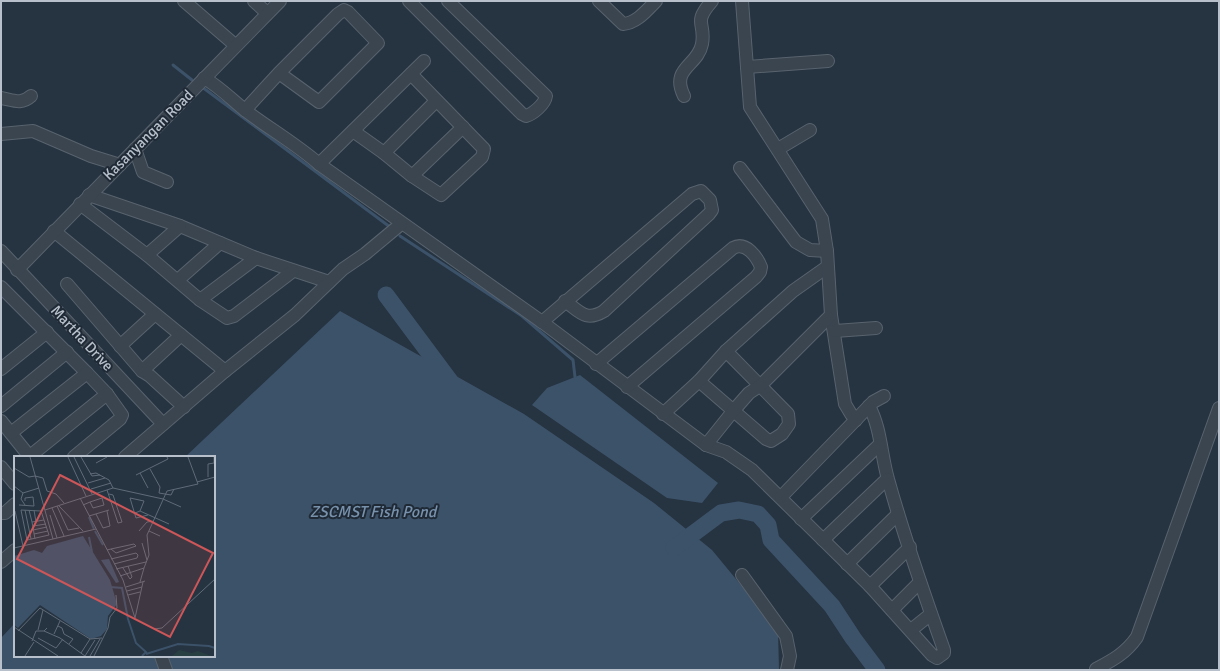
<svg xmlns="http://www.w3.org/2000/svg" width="1220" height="671" viewBox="0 0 1220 671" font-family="Signika,sans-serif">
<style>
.water{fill:#3c5269}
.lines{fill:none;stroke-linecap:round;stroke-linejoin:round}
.stream{stroke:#3c5269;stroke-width:3}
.river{stroke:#3c5269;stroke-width:17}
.minor-casing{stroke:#58636e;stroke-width:14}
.minor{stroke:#3a4550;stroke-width:12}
.labels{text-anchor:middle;stroke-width:4;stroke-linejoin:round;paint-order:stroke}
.street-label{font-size:15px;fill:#b7c0cb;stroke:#1f2a36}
.water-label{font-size:16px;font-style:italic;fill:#7892ad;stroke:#1f2a36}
.inset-river{fill:none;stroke:#3c5269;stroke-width:2}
.inset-road{fill:none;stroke:#606b78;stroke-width:1}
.view{fill:#cd5659;fill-opacity:0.15;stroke:#cd5659;stroke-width:2}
.inset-edge{fill:none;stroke:#b7c0cb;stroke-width:2}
</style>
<rect width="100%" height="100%" fill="#263340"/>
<g class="water">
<path d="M340,311L524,414L654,503L712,550L778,630L779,670H1V638L15,623V656H214V457H185Z"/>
<path d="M580,375L718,483L702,503L667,498L532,405L547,388Z"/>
</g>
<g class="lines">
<g class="stream">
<path d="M173,65L192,80"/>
<path d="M202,87L390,227"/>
<path d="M400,236L522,316L573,360L575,377"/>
</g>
<g class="river">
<path d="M386,295L453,385"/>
<path d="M674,548L721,513L739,510L758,514L768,525L771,540L832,606L853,638L877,670"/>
</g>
<defs>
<g id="minor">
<path d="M184,1L235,45"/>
<path d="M254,1L267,13"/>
<path d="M409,1L522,114L526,116C533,114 545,104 546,96L448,1"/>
<path d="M599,1L623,24C637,23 647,10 656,1"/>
<path d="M747,67L828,61"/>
<path d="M204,78C220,87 232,100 246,111C270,129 296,144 319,164L542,322L706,445L726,452L752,470L870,586L932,655L937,658L944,653V650C924,594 904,537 888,479C881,455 881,428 869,406"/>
<path d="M684,96C670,68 698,66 702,44C706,22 692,24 712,1"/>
<path d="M1,98C13,100 21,105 31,96"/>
<path d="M245,110L279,73L338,14L344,10L348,12L378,43L319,102L279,73"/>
<path d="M353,131L384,153L412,176L441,195L482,157L484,149L411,74"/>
<path d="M1,134L33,131L91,156L120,165"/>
<path d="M135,149L143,172L167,182"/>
<path d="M778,149L810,130"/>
<path d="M384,153L436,101"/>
<path d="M319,164L424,61"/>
<path d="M740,168L796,242L810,250L827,251"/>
<path d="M412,176L463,127"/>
<path d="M89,195L180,226L256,258L329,282"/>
<path d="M80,204L147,255L200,300L227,318L234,316L293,271"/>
<path d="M54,231L225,371"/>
<path d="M1,251L163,424"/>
<path d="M147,255L180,226"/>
<path d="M17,270L280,1"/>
<path d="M178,280L220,243"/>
<path d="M67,284L142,371L150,376L184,407"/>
<path d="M1,287L87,373L107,394L122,415L120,419L74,457"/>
<path d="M200,300L256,258"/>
<path d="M831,315L845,404L851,414L856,420"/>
<path d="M542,322L692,194L701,191L710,200L712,210L709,214L604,311C586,322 580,312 565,301"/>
<path d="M835,331L876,328"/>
<path d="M120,346L155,314"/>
<path d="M596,364L733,248C746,241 757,257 761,267L760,272L756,277L627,387"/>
<path d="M1,369L47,332"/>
<path d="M142,371L181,335"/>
<path d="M699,381L766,439L771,441L782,434L789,424L788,414L726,351"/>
<path d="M1,406L67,352"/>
<path d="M663,414L699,381L726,351L793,291L827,267"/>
<path d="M1,421L30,457"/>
<path d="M11,433L87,373"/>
<path d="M706,445L734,410L749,393L761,385L831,315L827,251L822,219L750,107L742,1"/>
<path d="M30,456L107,394"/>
<path d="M125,457L225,371L295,315L343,269L365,254L401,224"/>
<path d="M1,467L15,484"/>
<path d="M781,497L873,402L884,396"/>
<path d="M1,513H5L15,504"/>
<path d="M801,519L879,445"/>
<path d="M823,540L887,479"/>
<path d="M1,562L15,550"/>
<path d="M847,564L898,514"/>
<path d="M742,575L786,636L790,656L787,670"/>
<path d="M870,586L910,547"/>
<path d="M892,610L920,582"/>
<path d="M911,630L931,614"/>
<path d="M161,656L166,670"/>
<path d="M1096,669C1113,660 1126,653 1137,637L1219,408"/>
</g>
</defs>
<use href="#minor" class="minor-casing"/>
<use href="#minor" class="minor"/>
</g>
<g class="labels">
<g class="street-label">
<text transform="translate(148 135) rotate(-45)" y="5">Kasanyangan Road</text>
<text transform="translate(82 338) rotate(47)" y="5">Martha Drive</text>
</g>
<g class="water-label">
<text x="373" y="517">ZSCMST Fish Pond</text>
</g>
</g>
<g transform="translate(14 456)">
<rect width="201" height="201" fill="#263340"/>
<path d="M165,194L178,197L184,195L197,200H158Z" fill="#284041"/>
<path d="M69,80L96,124L103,148L94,160L93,173L87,180L77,183L26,149L4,172L0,169V100L20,94L28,97L33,90ZM95,103L105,126L102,127L87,104Z" fill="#3c5269"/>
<path class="inset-river" d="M75,61L80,73M81,75L89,89M75,81L78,96M96,131L108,132L114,163L122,187L132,196L128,200M132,198L164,188L195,190L201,192"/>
<path class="inset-road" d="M16,1L39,83M54,1L72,40M60,1L78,38M67,1L78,20L86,19M82,7L93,1M0,12L15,21L21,20M136,13L146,31L145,37L157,39L160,33M126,17L134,32M76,18L82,17L95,24L99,32M122,19L154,3L153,1M21,20L29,22L33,35L42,38L50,47M194,21V8L200,7V1M183,26L201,21M74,27L91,22M0,30L9,37L7,43L11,49M77,33L97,27M93,34L104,67L108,66L99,39L95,38M9,37L25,32M66,42L109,124L121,162L129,126M5,49L20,50L19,41L11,42V45M69,49L76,46L88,42L90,49L79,52L76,46M43,50L54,74L65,72M45,50L69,75M38,52L50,80M7,54L27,55L35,79L13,84ZM11,54L17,83M15,54L18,66M20,54L22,66M31,54L99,32L149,43L167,51M1,55L9,90M126,55L130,45L116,42L122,62L134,59M121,57L126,55L155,68M82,58L89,72L96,70L93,55M36,59L43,82M75,60L95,54M19,70L32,68M19,74L33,71M125,75L133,66L140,65M135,75L146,80M20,78L34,75M21,83L18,66L30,64M128,87L133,104M0,92L82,73M93,94L97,93L120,88L122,90L102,97L97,93M97,103L122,97L124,99L123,102L100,108M109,112L116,123L118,121L114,110M102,113L132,106M106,120L130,112L135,99L133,79L153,35L184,28L174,1M126,126L130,112M112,131L131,125M113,135L128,131M114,139L126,136M44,170L48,172L50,178L59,183L55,188M0,171L44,200M140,173L148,172L201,123M24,174L29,154M4,175L26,152L76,183L88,182M30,175L46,182L71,200M40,178L46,165M24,182L42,192L49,183M18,185L22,175H30L33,172M67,197L76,183M11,200L20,186M71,200L81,184M76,200L86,183M80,200L94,172L96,161L103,152L102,139"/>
<path class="view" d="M46,19L199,97L156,181L3,103Z"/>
<rect width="201" height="201" class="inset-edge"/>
</g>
<rect width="1220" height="671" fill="none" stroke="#b7c0cb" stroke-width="4"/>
</svg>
